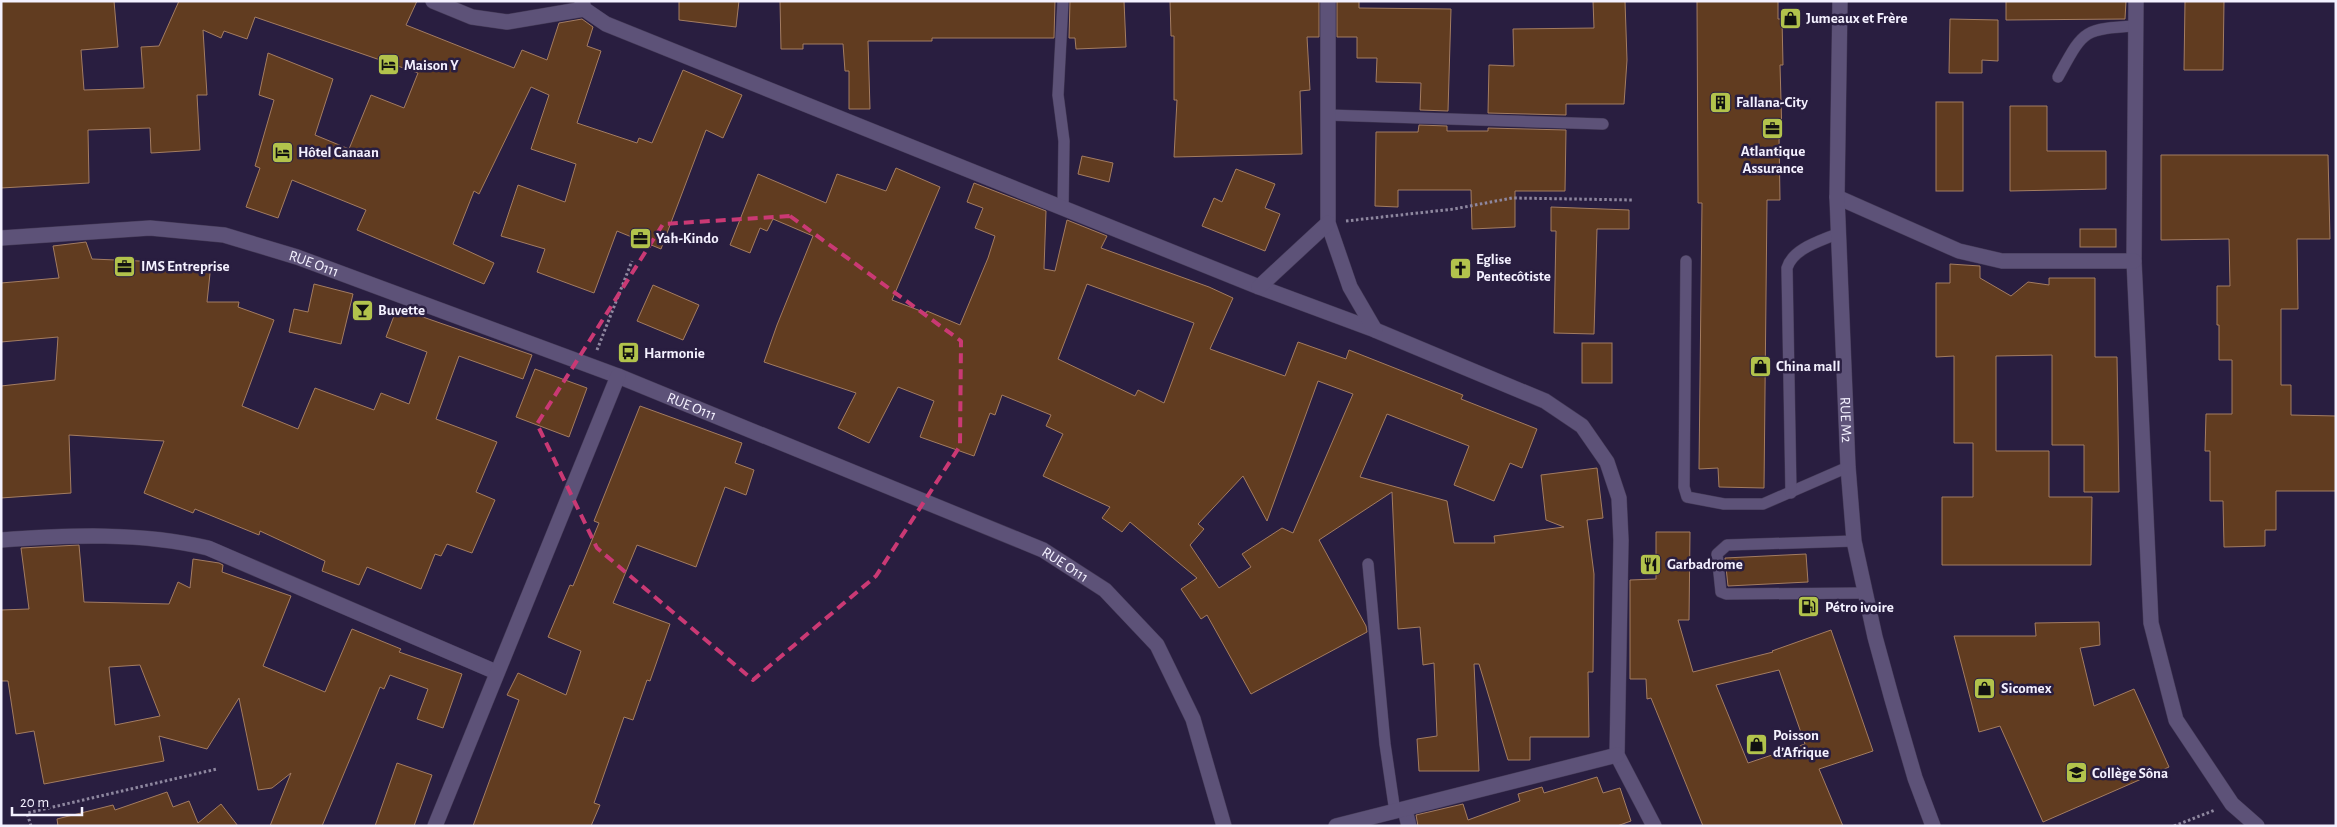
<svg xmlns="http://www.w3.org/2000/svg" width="2337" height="827" viewBox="0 0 2337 827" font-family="'Alegreya Sans',sans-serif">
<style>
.building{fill:#613c20;stroke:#a37c61;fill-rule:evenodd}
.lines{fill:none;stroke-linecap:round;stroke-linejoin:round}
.lane-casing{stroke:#443a56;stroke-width:12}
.street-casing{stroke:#443a56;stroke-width:16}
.secondary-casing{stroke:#443a56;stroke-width:16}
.path{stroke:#8e879f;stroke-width:3;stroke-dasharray:2.5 2.5;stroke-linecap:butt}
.lane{stroke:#5d5278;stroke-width:11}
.street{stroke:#5d5278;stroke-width:15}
.secondary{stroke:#5d5278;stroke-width:15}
.marked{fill:none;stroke:#ca3974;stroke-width:4;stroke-dasharray:10 6;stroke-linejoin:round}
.labels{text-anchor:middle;stroke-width:5;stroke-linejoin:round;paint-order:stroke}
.poi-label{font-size:15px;font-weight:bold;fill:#f4f1ff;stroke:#291e40;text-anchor:start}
.street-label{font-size:15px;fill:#f4f1ff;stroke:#291e40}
</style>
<rect width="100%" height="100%" fill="#291e40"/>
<g class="building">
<path d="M1,1H114L118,47L81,50L84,90L144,88L141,47L159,46L179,1H417L406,25L514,68L522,50L547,60L559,23L582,19L593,27L587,46L601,51L577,123L637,143L639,138L652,143L683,70L742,95L723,138L706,130L661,249L617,231L594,293L537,272L545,249L501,236L518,185L565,202L576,164L531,149L549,95L531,87L479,194L474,191L453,244L494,263L484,284L357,230L366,210L292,180L278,218L246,207L260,168L255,166L274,100L259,95L268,53L333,79L315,135L349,149L371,95L404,108L418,73L255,17L247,39L224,31L221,38L203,30L207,95H197L200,150L151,153L150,128L88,130L89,183L1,188Z"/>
<path d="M679,1H739L736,27L679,20Z"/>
<path d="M780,1H1055L1054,38H932V41H868L870,109H849V71H845L843,44H803V49H781Z"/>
<path d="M1070,1H1124L1126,47L1076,49L1075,38H1069Z"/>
<path d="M1170,1H1319V37H1307L1310,90L1300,91L1302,154L1174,157L1177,100H1174V36H1171Z"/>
<path d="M1337,1H1359V8L1451,9L1448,111L1420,110L1421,83L1376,82L1377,58H1357V37H1337Z"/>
<path d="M1593,1H1625L1627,60L1624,104H1566V115L1488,113L1489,65L1514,66L1513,29L1594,28Z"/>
<path d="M1697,1H1778V19H1782L1783,65H1780L1782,136H1779L1780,200H1767L1764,488L1719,487L1718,468L1699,469L1702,203H1698Z"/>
<path d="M2006,1H2126L2125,19L2006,20Z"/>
<path d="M2185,1H2224L2223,70H2184Z"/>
<path d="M1950,19L1998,20V61L1982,60V73H1949Z"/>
<rect x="1936" y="102" width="27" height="89"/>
<path d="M2010,106H2047V151H2106V189L2010,191Z"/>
<path d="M1419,125L1447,126V131H1488V128L1566,130L1565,191H1515V227L1472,229L1471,190H1398V207L1375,206L1376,132H1418Z"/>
<path d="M2161,155H2328L2330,239H2297L2298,309H2281V385H2291V415L2336,416V491H2276V530H2265V546L2224,547L2223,501H2210V451H2205L2206,414H2232V360H2219V325H2217V286H2230L2229,239L2161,240Z"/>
<path d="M1082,156L1113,163L1109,182L1078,174Z"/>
<path d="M896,168L940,187L892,300L926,313L927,311L960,325L988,258L995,236L975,228L983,208L967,202L974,183L1046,211L1044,269L1055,271L1067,220L1107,236L1101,248L1209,287L1233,298L1210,349L1285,376L1298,342L1346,359L1349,350L1463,395L1461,399L1537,429L1522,468L1510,463L1494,501L1454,485L1469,446L1387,414L1360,477L1447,501L1454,543H1495L1494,536L1564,527L1546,520L1541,475L1597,468L1603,518L1587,520L1594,574L1593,672H1588L1589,737H1530V760H1508L1479,664H1474L1479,771H1419L1417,739L1437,736L1434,663L1423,665L1420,627L1398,629L1392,492L1319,540L1366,626L1367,632L1251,694L1207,615L1201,619L1181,589L1197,578L1130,522L1122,532L1102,518L1110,507L1043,476L1063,434L1046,426L1051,415L1002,395L995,415L990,413L974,456L920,437L934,401L898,387L869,443L838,428L856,393L764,362L777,325L813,236L773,219L767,231L760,228L750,253L730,245L758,174L826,203L837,174L886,191ZM1087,284L1194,323L1164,403L1138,390L1135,396L1058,359ZM1318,381L1353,394L1293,533L1282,528L1242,554L1251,567L1219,588L1190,545L1204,529L1198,524L1243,476L1267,521Z"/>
<path d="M1236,169L1275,184L1265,208L1280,214L1265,251L1202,226L1214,198L1222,202Z"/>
<path d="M1551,207L1629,210V229H1597L1594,334L1554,333L1556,231H1551Z"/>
<rect x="2080" y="229" width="36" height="18"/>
<path d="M86,242L92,259L211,264L207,302H239L238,307L274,320L242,406L298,429L315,388L374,410L381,393L409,404L427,352L386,337L397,308L532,355L523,379L459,356L436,419L497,442L476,492L495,500L472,553L447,544L441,556L435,554L421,589L367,567L359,585L322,571L325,561L260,531L259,535L195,509L193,513L144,493L164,441L69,435L71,493L1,498V386L55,380L58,337L1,342V283L59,278L53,246Z"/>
<path d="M1950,264L1980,266V278L2011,296L2028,282L2049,285V278H2095V357H2117L2119,492H2084V445H2052V355L1996,356V451H2049V497H2092L2091,565H1942V497H1973V443H1954V356L1936,357V283H1950Z"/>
<path d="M314,284L353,294L341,344L289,332L294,309L308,312Z"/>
<path d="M653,285L699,305L683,340L637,321Z"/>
<rect x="1582" y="343" width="30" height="40"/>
<path d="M535,369L587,388L569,437L516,417Z"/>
<path d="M640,406L742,443L735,463L754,470L746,495L725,487L696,567L637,545L613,603L670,624L650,681L647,680L633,720L624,717L594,803L600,805L591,826H473L519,700L507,695L518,673L566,695L581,651L548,637L570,585L573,586L599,523L594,521Z"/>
<path d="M1656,532H1690L1689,620H1678L1693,672L1773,652L1772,651L1831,630L1873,751L1819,769L1843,826H1703L1651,698L1647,699L1646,679H1630V580L1656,579ZM1779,670L1805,744L1748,763L1716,685Z"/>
<path d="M79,545L84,602L169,604L178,582L190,588L193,559L219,563L223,565L222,572L291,596L263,666L325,692L352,629L401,649L399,652L462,674L443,728L417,719L428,689L390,675L384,689L380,687L322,826H270L291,773L272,788L258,790L239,698L207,749L159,736L164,761L44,784L34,731L16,734L8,681H1V610L29,609L21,548ZM140,665L160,716L115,725L109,667Z"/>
<path d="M1806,554L1808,582L1728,586L1725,558Z"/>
<path d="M2099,622L2100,645L2080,648L2094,706L2134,689L2169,767L2043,822L2000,726L1979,732L1954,636H2036L2035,623Z"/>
<path d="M397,763L432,775L414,826H375Z"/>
<path d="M1597,777L1603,793L1620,788L1631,821L1617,826H1418L1416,815L1463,804L1468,820L1520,801L1518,794L1542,787L1544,793Z"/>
<path d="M167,792L173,807L189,801L198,823L221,804L238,826H58L57,819L113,805L115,810Z"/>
</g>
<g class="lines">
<defs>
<g id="lane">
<path d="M2058,77C2084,30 2082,29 2136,26"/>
<path d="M1328,115L1603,124"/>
<path d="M1063,208L1064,141L1058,95L1063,1"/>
<path d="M1686,261L1684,487L1687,497L1724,504H1763L1848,467"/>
<path d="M1791,493L1787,268C1793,248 1821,241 1839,233"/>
<path d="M1854,541L1727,545L1717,554L1721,592L1726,594L1866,593"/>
<path d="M1368,564L1385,744L1395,812"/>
</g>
<g id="street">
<path d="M433,1L472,17L507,22L584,9"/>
<path d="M582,1L584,9L606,24L1259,287L1375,330L1545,401L1582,426L1607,462L1619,498L1621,540L1617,755L1654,826"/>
<path d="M1328,1V223L1350,287L1375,330"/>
<path d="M2136,1L2134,261L2151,623L2176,720L2232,804L2257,826"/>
<path d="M1837,197L1959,251L2002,261H2134"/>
<path id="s1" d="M1,238L150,228L224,235L297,257L618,376L1043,550L1105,590L1157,645L1193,719L1224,826"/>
<path d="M1259,287L1328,223"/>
<path d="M1,540C69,535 141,532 208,548L496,672"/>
<path d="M1405,810L1409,826"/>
<path d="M435,826L618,376"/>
<path d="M1336,826L1617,755"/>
</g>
<g id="secondary">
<path id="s2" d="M1840,1L1837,197L1848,467L1854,541L1875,637L1892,699L1915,778L1933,826"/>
</g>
</defs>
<use href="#lane" class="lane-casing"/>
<use href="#street" class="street-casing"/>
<use href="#secondary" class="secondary-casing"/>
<g class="path">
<path d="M1346,221L1454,209L1512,198L1633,200"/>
<path d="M597,350L632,261"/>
<path d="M31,826L27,813L217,769"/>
<path d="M2174,826L2215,810"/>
</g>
<use href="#lane" class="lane"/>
<use href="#street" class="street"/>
<use href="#secondary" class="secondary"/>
</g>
<path class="marked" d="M790,216L961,341L960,446L876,576L753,680L597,548L537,424L663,224Z"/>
<defs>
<symbol id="shop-square" viewBox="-11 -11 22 22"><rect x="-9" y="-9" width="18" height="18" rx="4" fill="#b2c34c" stroke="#291e40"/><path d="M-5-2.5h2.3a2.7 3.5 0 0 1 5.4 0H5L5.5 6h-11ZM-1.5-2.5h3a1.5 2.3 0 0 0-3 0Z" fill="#111"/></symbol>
<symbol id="hotel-square" viewBox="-11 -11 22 22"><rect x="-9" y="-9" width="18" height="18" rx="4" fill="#b2c34c" stroke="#291e40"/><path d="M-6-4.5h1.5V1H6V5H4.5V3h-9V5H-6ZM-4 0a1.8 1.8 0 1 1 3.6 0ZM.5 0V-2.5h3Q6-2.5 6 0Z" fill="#111"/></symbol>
<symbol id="building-square" viewBox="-11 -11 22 22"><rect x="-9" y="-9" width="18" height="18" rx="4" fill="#b2c34c" stroke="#291e40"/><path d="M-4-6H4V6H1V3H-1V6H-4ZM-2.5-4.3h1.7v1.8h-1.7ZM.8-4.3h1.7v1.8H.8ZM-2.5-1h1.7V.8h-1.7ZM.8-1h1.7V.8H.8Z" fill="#111"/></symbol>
<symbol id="office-square" viewBox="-11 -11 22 22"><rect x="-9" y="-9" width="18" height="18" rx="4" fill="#b2c34c" stroke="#291e40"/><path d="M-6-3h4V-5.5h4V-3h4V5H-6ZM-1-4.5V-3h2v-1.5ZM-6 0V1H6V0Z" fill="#111"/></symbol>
<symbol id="church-square" viewBox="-11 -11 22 22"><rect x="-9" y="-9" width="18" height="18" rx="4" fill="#b2c34c" stroke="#291e40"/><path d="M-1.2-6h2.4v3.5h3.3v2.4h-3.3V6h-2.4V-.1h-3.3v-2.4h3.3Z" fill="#111"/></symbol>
<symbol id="bar-square" viewBox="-11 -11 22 22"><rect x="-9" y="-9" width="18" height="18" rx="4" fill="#b2c34c" stroke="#291e40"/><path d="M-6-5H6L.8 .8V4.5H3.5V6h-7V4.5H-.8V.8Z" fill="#111"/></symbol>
<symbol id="bus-square" viewBox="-11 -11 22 22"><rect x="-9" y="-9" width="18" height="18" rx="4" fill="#b2c34c" stroke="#291e40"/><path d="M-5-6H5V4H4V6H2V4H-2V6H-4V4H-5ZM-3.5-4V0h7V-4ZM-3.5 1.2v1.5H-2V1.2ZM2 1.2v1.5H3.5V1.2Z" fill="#111"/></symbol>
<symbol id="restaurant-square" viewBox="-11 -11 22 22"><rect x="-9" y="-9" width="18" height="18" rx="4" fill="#b2c34c" stroke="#291e40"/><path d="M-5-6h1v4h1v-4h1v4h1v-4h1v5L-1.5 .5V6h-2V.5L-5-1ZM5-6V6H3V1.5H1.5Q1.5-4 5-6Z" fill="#111"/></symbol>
<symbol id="fuel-square" viewBox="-11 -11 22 22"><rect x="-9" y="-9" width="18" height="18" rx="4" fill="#b2c34c" stroke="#291e40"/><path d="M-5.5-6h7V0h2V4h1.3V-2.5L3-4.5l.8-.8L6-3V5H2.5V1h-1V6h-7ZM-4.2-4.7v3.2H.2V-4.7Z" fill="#111"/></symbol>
<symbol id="school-square" viewBox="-11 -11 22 22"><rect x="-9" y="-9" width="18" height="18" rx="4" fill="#b2c34c" stroke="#291e40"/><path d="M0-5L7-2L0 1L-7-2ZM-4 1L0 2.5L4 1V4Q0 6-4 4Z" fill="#111"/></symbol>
</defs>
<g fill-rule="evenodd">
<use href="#shop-square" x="1778" y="6" width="25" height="25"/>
<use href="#hotel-square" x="376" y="52" width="25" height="25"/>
<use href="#building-square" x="1708" y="90" width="25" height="25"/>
<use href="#office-square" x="1760" y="116" width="25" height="25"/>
<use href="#hotel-square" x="270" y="140" width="25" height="25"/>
<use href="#office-square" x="628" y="226" width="25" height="25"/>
<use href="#office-square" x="112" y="254" width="25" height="25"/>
<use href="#church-square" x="1448" y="256" width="25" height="25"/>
<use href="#bar-square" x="350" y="298" width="25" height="25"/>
<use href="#bus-square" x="616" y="340" width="25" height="25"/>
<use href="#shop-square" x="1748" y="354" width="25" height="25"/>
<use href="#restaurant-square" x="1638" y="552" width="25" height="25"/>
<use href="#fuel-square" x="1796" y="594" width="25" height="25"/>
<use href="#shop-square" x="1972" y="676" width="25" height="25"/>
<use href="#shop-square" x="1744" y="732" width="25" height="25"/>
<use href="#school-square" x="2064" y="760" width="25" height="25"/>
</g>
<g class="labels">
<g class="poi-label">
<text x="1806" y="23">Jumeaux et Frère</text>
<text x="404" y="70">Maison Y</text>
<text x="1736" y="107">Fallana-City</text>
<text x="1773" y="156" text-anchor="middle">Atlantique<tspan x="1773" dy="17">Assurance</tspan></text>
<text x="298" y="157">Hôtel Canaan</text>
<text x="656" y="243">Yah-Kindo</text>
<text x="1476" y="264">Eglise<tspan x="1476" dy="17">Pentecôtiste</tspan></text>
<text x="141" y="271">IMS Entreprise</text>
<text x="378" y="315">Buvette</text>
<text x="644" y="358">Harmonie</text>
<text x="1776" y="371">China mall</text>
<text x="1667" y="569">Garbadrome</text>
<text x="1825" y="612">Pétro ivoire</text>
<text x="2001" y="693">Sicomex</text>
<text x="1773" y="740">Poisson<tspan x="1773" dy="17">d’Afrique</tspan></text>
<text x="2092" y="778">Collège Sôna</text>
</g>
<g class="street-label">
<text dy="5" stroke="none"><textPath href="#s1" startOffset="318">RUE O111</textPath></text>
<text dy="5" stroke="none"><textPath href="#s1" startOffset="722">RUE O111</textPath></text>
<text dy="5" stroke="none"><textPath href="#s2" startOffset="419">RUE M2</textPath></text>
<text dy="5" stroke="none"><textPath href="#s1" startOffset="1128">RUE O111</textPath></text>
</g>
</g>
<rect width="2337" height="827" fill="none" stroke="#f4f1ff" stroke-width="5"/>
<path d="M12 807v8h70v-8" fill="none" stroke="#f4f1ff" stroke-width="2.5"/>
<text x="20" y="807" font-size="15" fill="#f4f1ff" stroke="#291e40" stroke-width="4" paint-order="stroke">20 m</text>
</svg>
